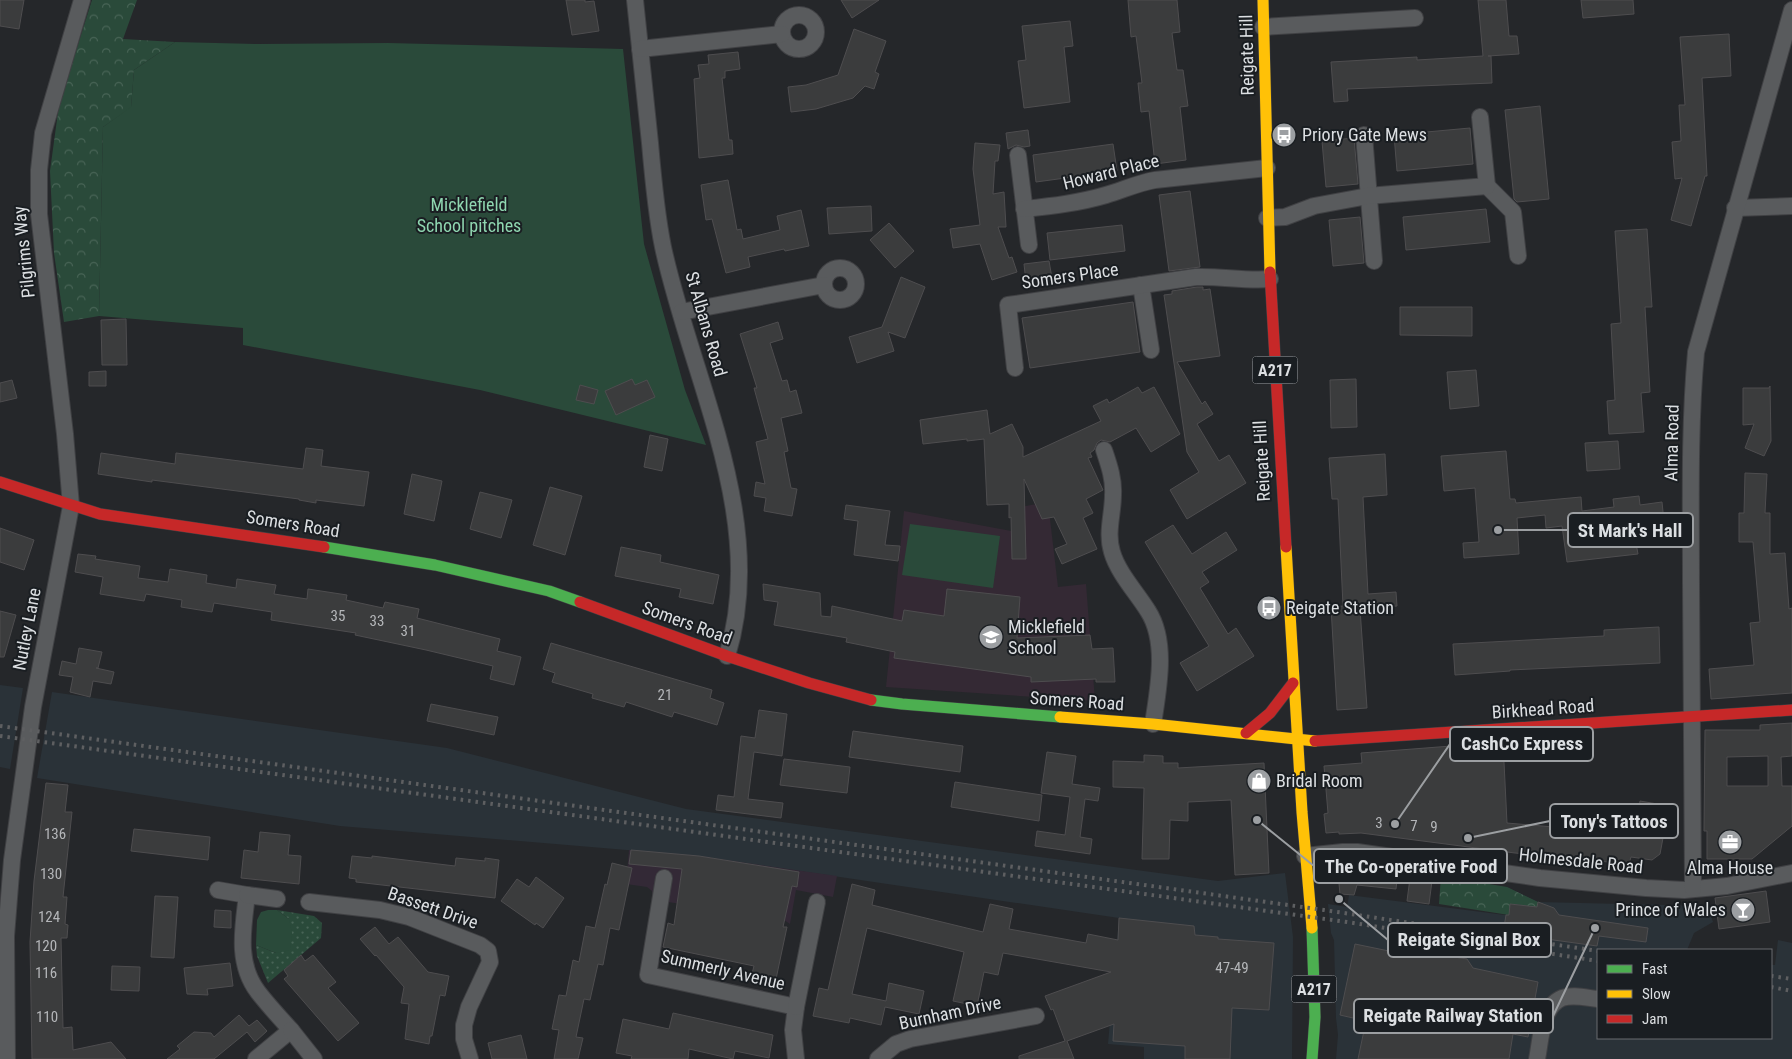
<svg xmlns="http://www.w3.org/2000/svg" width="1792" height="1059" viewBox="0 0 1792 1059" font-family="'Roboto Condensed',sans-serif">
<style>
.built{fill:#2a3238}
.industrial{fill:#332936}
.education{fill:#342934}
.grass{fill:url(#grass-dots)}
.forest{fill:url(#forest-crowns)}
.park{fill:#2a4a3a}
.building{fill:#3b3c3d;stroke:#4e4d4f;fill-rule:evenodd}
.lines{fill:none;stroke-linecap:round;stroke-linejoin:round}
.street-casing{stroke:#404144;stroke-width:18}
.fast-casing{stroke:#404144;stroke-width:12}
.slow-casing{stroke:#404144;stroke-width:12}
.jam-casing{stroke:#404144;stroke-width:12}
.street{stroke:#595b5d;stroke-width:16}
.fast{stroke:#4caf50;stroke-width:11}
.slow{stroke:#ffc107;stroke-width:11}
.jam{stroke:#c62828;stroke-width:11}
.rail{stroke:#5e5f61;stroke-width:4;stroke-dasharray:2.5 5;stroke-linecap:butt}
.labels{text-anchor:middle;stroke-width:4;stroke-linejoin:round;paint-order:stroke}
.number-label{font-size:15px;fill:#b4b6b9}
.shield{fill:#1a1e22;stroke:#a2a5a8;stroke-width:1}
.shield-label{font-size:16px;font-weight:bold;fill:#dcdfe2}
.street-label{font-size:18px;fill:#dcdfe2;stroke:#1a1e22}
.poi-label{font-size:18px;fill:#dcdfe2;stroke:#1a1e22;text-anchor:start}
.park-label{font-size:18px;fill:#8fd6b0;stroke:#1a1e22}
.leader{fill:none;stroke:#9c9fa2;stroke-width:2}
.callout-dot{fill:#9c9fa2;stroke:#1a1e22;stroke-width:2}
.callout{fill:#1a1e22;stroke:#9c9fa2;stroke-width:2}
.callout-label{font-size:19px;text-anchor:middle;font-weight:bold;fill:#dcdfe2}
</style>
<defs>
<pattern id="grass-dots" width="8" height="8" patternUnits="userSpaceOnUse" patternTransform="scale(1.25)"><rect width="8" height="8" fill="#2a4a3a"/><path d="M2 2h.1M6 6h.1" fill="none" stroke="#486456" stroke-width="1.8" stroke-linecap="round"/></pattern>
<pattern id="forest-crowns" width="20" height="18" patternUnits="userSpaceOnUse" patternTransform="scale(1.25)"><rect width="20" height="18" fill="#2a4a3a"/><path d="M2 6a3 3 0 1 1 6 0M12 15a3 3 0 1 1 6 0" fill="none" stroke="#486456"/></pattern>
</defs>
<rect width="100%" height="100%" fill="#25272a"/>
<g class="built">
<path d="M0,685L23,688L10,769L0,767Z"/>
<path d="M52,692L447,748L686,809L1218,881L1285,873L1293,937L1292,1059H1144V1047L1108,1044L1119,918L698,856L340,826L37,778Z"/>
<path d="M1507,887L1538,902L1708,906L1713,922L1694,933L1687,950H1598V1038H1771V965H1775L1778,940L1792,943V1059H1336L1338,1035L1336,1018L1334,940L1331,933L1328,904L1347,907L1349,895L1505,915Z"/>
</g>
<path class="industrial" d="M629,850L698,856L837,876L833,897L796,890L790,924L784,920L764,916L654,900L652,891L647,887L626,884Z"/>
<path class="education" d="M1048,502L1058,587L1086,584L1095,701L886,687L904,511L1022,533L1020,507Z"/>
<path class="grass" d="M277,910L314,916L322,923L321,938L268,983L257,956L256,945L276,953L289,919Z"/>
<g class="forest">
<path d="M92,0H137L123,39L175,42L134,70L131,108L103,127L99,316L64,322L54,253L50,171L59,105Z"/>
<path d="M1441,876L1507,887L1538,902L1536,912L1521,910L1522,905L1511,904L1509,915L1439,904Z"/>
</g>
<g class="park">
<path d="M175,42L259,44L388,43L623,49L644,244L685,390L706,445L480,390L243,345V328L99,316L103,127L131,107L134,70Z"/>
<path d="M910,524L1000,536L993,588L902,575Z"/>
<path d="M268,910H277L289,919L292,933L290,950L276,953L256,945L257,920L261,912Z"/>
</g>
<g class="building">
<path d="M0,0H24L19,29L0,26Z"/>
<path d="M566,0H585V2L594,1L599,31L572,35Z"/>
<path d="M841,0H879L852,18Z"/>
<path d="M1128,0H1177L1180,32L1172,33L1177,70H1183L1188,106L1180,107L1186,160L1155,164L1149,111L1141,112L1138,83H1142L1136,36L1131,37Z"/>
<path d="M1478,0H1506L1509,36H1517L1519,54L1488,56H1491L1492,83L1347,89L1348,101L1334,102L1331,62L1417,57V60L1483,56Z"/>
<path d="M1581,0H1633L1634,14L1583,18Z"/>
<path d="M1070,21L1073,46L1064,47L1070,102L1024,108L1018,61L1026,60L1022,26Z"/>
<path d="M854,29L886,41L875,72L879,74L874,89L865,86L853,98L816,109L791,112L788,87L806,85L838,75Z"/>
<path d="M1729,34L1731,76L1702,78L1707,176H1705L1691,226L1671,220L1682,178L1675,179L1672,142L1681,141L1679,105H1685L1680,37Z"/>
<path d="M738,52L740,69L725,71V78H722L729,140H732L733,154L699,158L694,79L700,78L698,65L709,64L708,55Z"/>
<path d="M1540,106L1549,199L1517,202L1514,199L1505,110Z"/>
<path d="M1470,128L1473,164L1397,171L1394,135Z"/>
<path d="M1028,130L1030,146L1024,147L1016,145L1008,149L1006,133Z"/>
<path d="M1354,138L1358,184L1326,187L1322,141Z"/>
<path d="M975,143L1000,145L998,161H995L993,194L1004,192L1006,227H998L1009,258L1012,257L1017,272L992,280L980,244L953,248L950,229L980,225L973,169Z"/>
<path d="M1113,144L1117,171L1036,182L1033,155Z"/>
<path d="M728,180L737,230L741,229L743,239L780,230L777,216L801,210L809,246L785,251L784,249L748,257L750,267L726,273L712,219L706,220L701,185Z"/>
<path d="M1190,191L1200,267L1169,271L1159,195Z"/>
<path d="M871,206L872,231L829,234L827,208Z"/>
<path d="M1486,209L1490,242L1406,250L1403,217Z"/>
<path d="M1360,217L1364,263L1333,266L1329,220Z"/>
<path d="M889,223L914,251L895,268L870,240Z"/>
<path d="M1122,225L1125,251L1050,260L1047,233Z"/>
<path d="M1647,229L1652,307H1645L1650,392L1641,393L1644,432L1609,434L1607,401L1615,400L1611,324L1621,323L1615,231Z"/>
<path d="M1049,261L1052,278L1026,282L1024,264Z"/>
<path d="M901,277L925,287L905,338L888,332L894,351L857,363L849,337L882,327Z"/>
<path d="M1197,287H1203V290L1210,289L1220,356L1177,362L1202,404L1205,401L1213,414L1197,424L1219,461L1229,455L1246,483L1187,519L1170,490L1199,472L1187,452L1164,295L1172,294V291Z"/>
<path d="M1133,302L1140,352L1030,368L1022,318Z"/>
<path d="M1400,307H1472V336L1400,335Z"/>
<path d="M126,319L127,365H102L101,320Z"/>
<path d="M778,322L783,339L770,343L782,381L787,380L790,392L796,390L802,413L781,418L788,451L784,452L791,488L797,489L792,516L764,511L766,498L754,496L756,482L765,484L756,442L768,439L754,388H757L740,334Z"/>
<path d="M1476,370L1479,406L1450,409L1447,372Z"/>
<path d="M106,371V386H89V372Z"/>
<path d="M632,379L635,385L647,380L655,397L616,415L605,391Z"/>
<path d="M1356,379L1357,427L1331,428L1330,380Z"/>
<path d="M12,380L17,398L0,402V383Z"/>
<path d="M580,385L598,390L594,404L576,400Z"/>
<path d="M1770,386L1771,441L1764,456L1745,448L1754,424L1743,425V388H1769Z"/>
<path d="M1138,387L1142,393L1154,387L1180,434L1151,452L1136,428L1110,442L1101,440L1097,443L1094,450L1090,453L1092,457L1088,458L1103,490L1086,499L1093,513L1083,518L1097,549L1062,564L1055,549L1067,544L1054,517L1042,519L1024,479L1026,559H1012L1011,517L1009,518V504L987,505L984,439L967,441V439L923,444L920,420L987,410L990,434L1012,424L1023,447V457L1101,421L1093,406L1107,399L1109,403Z"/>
<path d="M650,435L668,439L662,471L644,467Z"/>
<path d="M1618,441L1620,469L1587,471L1585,443Z"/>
<path d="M306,448L323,450L321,466L369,472L364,506L316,500V503L299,500V499L152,480V482L98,474L101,453L175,464L176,453L303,469Z"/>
<path d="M1506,451L1510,499H1515L1516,503L1581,497L1582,511L1614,507L1613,499L1639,496L1640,505L1662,502L1666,540L1636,543L1638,554L1567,562L1562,526L1546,528L1545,515L1517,518L1519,554L1464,558L1463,543L1479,542L1475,488L1444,491L1441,456Z"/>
<path d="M1385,454L1387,495L1363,497L1368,594L1396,592L1397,606L1360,609L1367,708L1337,710L1331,607L1343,606L1338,499H1332L1329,458Z"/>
<path d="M1745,473L1767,474L1765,513H1770V554L1785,553L1789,609L1792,608V693L1711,699L1709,669L1754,665L1750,623L1760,622L1753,542H1739V513H1744Z"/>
<path d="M412,474L442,481L434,521L404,514Z"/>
<path d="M550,487L582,496L565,555L533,545Z"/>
<path d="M480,492L512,500L501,538L470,529Z"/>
<path d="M846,505L890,511L885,545L900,546L898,561L854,555L858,521L844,519Z"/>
<path d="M1173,525L1192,554L1226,532L1237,550L1202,572L1209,582L1200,588L1228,634L1236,628L1254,656L1197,691L1180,663L1209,646L1145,542Z"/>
<path d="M0,528L34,540L24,570L0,562Z"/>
<path d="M621,547L661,555L660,562L719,575L713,604L679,597L681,589L615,576Z"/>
<path d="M78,554L96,556L95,559L140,566L138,578L168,582L170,569L207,575L206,583L236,588L237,579L276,585L274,594L307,599L308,589L347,595L346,600L383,608L385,602L419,609L417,618L500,639L497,651L521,657L514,685L490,679L493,666L426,650L355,635L356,633L271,620L272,612L214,603L212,612L181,607L182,600L146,594L144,601L100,594L103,577L75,572Z"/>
<path d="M763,584L820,593L821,616L831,617L832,606L902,621L904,610L944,616L947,589L1020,597L1017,638L1090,635L1092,649L1113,648L1115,682H1096V679L1031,682V677L894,658L895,652L846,642L847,638L774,625L778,602L764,600Z"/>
<path d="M0,611L16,615L4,657H0Z"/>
<path d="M1659,627L1660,663L1510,670V671L1455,675L1453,644L1604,636V630Z"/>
<path d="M551,643L712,690L710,698L724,703L717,725L674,712L672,717L626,702L624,707L592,698L593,694L552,682L555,673L543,669Z"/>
<path d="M79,648L102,652L98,668H96L114,672L111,684L93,681L90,697L70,692L73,677L59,675L62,661L76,664Z"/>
<path d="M431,704L498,717L494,735L427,721Z"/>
<path d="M759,710L787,714L782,756L754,752L748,799L783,803L781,818L716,810L718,795L734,797L741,736L755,738Z"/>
<path d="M1792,723V756L1781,757L1782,786H1792V826L1752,859H1707V831H1704L1705,730H1760V725ZM1768,756V786H1727V757Z"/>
<path d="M853,731L963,746L960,772L849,757Z"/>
<path d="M1503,742L1507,823L1635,834L1640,801L1669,806L1660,854L1652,860L1631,857L1629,864L1515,853L1361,833L1339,834V832L1326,833L1324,814L1328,813L1324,766L1362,763L1361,753Z"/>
<path d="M1047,752L1076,756L1072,784L1100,788L1098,801L1085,799L1080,837L1092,839L1090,854L1035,846L1037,831L1065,835L1070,797L1041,793Z"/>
<path d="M1144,755L1163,756V763H1178V768L1264,763L1269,873L1235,875L1231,800L1188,802V821L1170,820L1169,859H1142L1144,788L1113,787V761L1144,762Z"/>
<path d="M784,759L850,767L847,793L780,785Z"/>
<path d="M955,782L1042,795L1039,821L951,807Z"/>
<path d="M46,783L68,785L65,812H72L63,897H67L65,924L68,925L67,938H61L63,1028L72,1027L73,1050L111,1042L126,1059H32L30,942L34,881Z"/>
<path d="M134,829L210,837L208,860L131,851Z"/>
<path d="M260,832L290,835L288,855L301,856L299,884L241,878L244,850L258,852Z"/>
<path d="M631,850L699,856L799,872L797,887L792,886L783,927H787L776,979L771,978L769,985L750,981L754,966L663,947L668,923L674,925L682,869L629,864Z"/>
<path d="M352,856L372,858V856L455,866L456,858L485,861V858L499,860L495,898L356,882V879L349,878Z"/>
<path d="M612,863L632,868L619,930L610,928L603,965L598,964L590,1000L584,999L576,1037L583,1038L578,1059H554L559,1030L552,1029L559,995L566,996L573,960L579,962L586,926L595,928L605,884L607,885Z"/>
<path d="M1337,863L1398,870L1396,889L1357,885L1354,895L1340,894Z"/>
<path d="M536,877L564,898L543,928L536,923L535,925L501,901L517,879L529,887Z"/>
<path d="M1410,878L1432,881L1429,904L1407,901Z"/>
<path d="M852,884L875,890L872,905L983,932L990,904L1013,909L1009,929L1086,943L1088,934L1118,940L1119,918L1194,926L1195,935L1218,937V939L1274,943L1269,1010L1232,1008L1230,1059H1185V1046L1113,1041L1114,1024L1067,1041L1074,1059H1019V1056L1065,1041L1053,1009L1051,1010L1045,996L1111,972L1003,953L998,975L984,972L977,1006L953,1001L964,952L867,928L852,994L886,1001L889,983L924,991L919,1014L885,1007L881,1025L850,1018L849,1023L813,1016L819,988L828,990Z"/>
<path d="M1766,891L1770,922L1719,929L1715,898Z"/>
<path d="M155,896L178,897L174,958L151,957Z"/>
<path d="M1538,902L1554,908L1559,915L1648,928L1646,942L1599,936L1597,946L1503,933L1506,915H1509L1510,904L1537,907Z"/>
<path d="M215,910L231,911V928L214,927Z"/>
<path d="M375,927L389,944L398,937L428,972L449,976L445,996L440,995L432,1036H430L429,1044L405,1039L409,1004L401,1003L404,987L376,955L375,956L360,939Z"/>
<path d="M1355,944L1418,957L1421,952L1467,959L1473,968L1538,982L1528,1037L1513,1034L1509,1059H1358L1366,1021L1340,1015Z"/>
<path d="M301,955L305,961L313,955L336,982L328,988L359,1023L338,1041L284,979L288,976L284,970Z"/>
<path d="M230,963L233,986L207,989L208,995L187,994L184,968Z"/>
<path d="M112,966L140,967L139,991L111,990Z"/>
<path d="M673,1013L773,1035L769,1058L735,1051L733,1059L689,1049L688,1059H631L632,1056L616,1053L623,1019L669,1029Z"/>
<path d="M239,1015L249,1026L257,1020L267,1031L255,1042L247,1032L214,1059H167L180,1049L177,1046L194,1032L211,1033L214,1037Z"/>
<path d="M521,1035L527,1059H492L488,1043Z"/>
</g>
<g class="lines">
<defs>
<g id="street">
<path d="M635,0C640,48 645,95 650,143C653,178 656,213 663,247C691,378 769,520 727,656"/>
<circle cx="799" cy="32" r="17"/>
<path d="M1263,27L1415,18"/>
<path d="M640,49L782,34"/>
<path d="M1364,135L1374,261"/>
<path d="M1018,155L1029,245"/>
<path d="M1487,186L1513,212L1518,256"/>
<path d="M1735,208L1792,206"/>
<path d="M1024,209C1052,206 1079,203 1106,195C1123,190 1138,183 1155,180L1267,168"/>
<path d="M1267,218L1285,217L1314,206L1368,196L1487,186L1480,117"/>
<circle cx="840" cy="284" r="16"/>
<path d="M1141,285L1151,350"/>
<path d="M681,312L824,285"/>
<path d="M1015,368L1008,305L1196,277C1221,276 1244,281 1270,279"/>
<path d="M1104,450C1109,465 1114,479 1113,495C1113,514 1106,533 1112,552C1118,573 1137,593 1148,611C1168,642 1158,690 1153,724"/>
<path d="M1305,856L1343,852H1357L1540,878L1646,888L1684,890L1727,886L1792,873"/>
<path d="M664,878L648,975L796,1007L793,1030L796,1059"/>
<path d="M1693,889C1692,787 1691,685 1691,583C1691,506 1689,429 1696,352L1792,10"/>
<path d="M218,890L247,895C243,928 236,963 258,992C268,1005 280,1018 291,1030L256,1059"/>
<path d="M247,895L277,899"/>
<path d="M309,902L380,910L409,917L480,945L488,951L490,962L469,1007L464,1025V1039L470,1059"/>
<path d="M796,1007L817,902"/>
<path d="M291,1030L314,1059"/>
<path d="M7,1059L6,936L12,860L33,707L71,506L65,434L39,214V170L43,133L82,0"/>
<path d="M878,1059L896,1044L910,1039L1036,1016"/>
<path d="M1537,1059C1541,1040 1541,1007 1562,998C1573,994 1587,998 1598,999"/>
</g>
<g id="fast">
<path d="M324,547L435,565L549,591L580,602"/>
<path d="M871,700L902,704L1060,717"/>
<path d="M1312,1059L1315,1017L1312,928"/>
</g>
<g id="slow">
<path d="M1263,0L1270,272"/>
<path d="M1286,547L1302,812L1312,928"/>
<path d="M1060,717L1153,724L1315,741"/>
</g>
<g id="jam">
<path d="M1270,272L1286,547"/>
<path d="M0,482L100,514L324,547"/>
<path d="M580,602L727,656L809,683L871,700"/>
<path d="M1246,733L1270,713L1293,683"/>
<path d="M1315,741L1792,710"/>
</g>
</defs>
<use href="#street" class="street-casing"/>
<use href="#fast" class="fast-casing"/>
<use href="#slow" class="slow-casing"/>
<use href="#jam" class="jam-casing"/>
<use href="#street" class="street"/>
<use href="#fast" class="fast"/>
<use href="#slow" class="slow"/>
<use href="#jam" class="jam"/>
<g class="rail">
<path d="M0,726L1324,910L1598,951"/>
<path d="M0,736L1347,922L1598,961"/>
<path d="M1771,976L1792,979"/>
<path d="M1771,987L1792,991"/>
</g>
</g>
<defs>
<symbol id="bus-disc" viewBox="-11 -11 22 22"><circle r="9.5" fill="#9c9fa2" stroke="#1a1e22"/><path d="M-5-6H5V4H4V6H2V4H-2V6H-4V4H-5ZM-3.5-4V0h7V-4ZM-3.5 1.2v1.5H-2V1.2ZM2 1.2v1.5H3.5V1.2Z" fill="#fff"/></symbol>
<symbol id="school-disc" viewBox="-11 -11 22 22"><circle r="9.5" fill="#9c9fa2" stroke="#1a1e22"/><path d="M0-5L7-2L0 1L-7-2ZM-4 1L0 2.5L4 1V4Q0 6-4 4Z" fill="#fff"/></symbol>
<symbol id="shop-disc" viewBox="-11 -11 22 22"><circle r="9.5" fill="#9c9fa2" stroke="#1a1e22"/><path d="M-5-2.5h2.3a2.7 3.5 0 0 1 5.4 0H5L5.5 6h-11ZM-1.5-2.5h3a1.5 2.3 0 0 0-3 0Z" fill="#fff"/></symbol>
<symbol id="office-disc" viewBox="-11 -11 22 22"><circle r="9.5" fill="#9c9fa2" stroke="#1a1e22"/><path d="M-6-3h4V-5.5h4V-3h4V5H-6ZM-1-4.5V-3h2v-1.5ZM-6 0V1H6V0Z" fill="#fff"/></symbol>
<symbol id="bar-disc" viewBox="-11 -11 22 22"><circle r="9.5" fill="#9c9fa2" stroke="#1a1e22"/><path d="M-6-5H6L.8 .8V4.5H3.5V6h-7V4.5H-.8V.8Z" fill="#fff"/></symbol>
</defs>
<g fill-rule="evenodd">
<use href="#bus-disc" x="1270" y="121" width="28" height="28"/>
<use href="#bus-disc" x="1255" y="594" width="28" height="28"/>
<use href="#school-disc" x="977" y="623" width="28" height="28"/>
<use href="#shop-disc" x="1245" y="767" width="28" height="28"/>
<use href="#office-disc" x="1716" y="828" width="28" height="28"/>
<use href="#bar-disc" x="1729" y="896" width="28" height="28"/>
</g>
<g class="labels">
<g class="number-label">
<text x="338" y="621">35</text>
<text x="377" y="626">33</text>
<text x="408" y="636">31</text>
<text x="665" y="700">21</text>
<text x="1379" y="828">3</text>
<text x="1414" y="831">7</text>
<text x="1434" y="832">9</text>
<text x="55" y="839">136</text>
<text x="51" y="879">130</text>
<text x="49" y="922">124</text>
<text x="46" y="951">120</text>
<text x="1232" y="973">47-49</text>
<text x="46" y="978">116</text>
<text x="47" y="1022">110</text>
</g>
<g class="shield">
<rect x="1252.5" y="356.5" width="45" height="27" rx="4"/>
<rect x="1291.5" y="975.5" width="45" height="27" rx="4"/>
</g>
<g class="shield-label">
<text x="1275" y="376">A217</text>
<text x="1314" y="995">A217</text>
</g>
<g class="street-label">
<text transform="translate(1247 55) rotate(-91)" y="6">Reigate Hill</text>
<text transform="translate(1111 172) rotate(-14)" y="6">Howard Place</text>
<text transform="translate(24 252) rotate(-96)" y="6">Pilgrims Way</text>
<text transform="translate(1070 276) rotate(-8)" y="6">Somers Place</text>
<text transform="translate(706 324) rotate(74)" y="6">St Albans Road</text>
<text transform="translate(1672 443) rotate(-89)" y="6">Alma Road</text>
<text transform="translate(1262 461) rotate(-93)" y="6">Reigate Hill</text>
<text transform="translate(293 524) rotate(9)" y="6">Somers Road</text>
<text transform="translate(687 623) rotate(20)" y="6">Somers Road</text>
<text transform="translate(27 629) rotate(-79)" y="6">Nutley Lane</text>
<text transform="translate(1077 701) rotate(4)" y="6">Somers Road</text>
<text transform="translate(1543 709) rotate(-4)" y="6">Birkhead Road</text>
<text transform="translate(1581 861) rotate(6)" y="6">Holmesdale Road</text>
<text transform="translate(433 908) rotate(19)" y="6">Bassett Drive</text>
<text transform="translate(723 970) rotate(13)" y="6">Summerly Avenue</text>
<text transform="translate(950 1013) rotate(-12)" y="6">Burnham Drive</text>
</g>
<g class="poi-label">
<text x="1302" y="141">Priory Gate Mews</text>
<text x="1286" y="614">Reigate Station</text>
<text x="1008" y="633">Micklefield<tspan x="1008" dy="21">School</tspan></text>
<text x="1276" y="787">Bridal Room</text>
<text x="1730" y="874" text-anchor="middle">Alma House</text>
<text x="1726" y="916" text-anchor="end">Prince of Wales</text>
</g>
<g class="park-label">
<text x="469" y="211">Micklefield<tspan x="469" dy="21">School pitches</tspan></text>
</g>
</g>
<path class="leader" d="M1498 530L1568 530M1395 824L1450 744M1468 838L1550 821M1257 820L1314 866M1339 899L1388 940M1595 928L1553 1016"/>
<g class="callout-dot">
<circle cx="1498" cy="530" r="5"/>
<circle cx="1395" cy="824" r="5"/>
<circle cx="1468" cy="838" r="5"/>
<circle cx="1257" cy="820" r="5"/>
<circle cx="1339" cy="899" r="5"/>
<circle cx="1595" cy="928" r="5"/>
</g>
<g class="callout">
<rect x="1568" y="513" width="125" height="34" rx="5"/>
<rect x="1450" y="727" width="143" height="34" rx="5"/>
<rect x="1550" y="804" width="128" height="34" rx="5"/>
<rect x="1314" y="849" width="193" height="34" rx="5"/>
<rect x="1388" y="923" width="163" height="34" rx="5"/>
<rect x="1354" y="999" width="199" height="34" rx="5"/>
</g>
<g class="callout-label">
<text x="1630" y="537">St Mark's Hall</text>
<text x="1522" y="750">CashCo Express</text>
<text x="1614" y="828">Tony's Tattoos</text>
<text x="1411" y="873">The Co-operative Food</text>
<text x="1469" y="946">Reigate Signal Box</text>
<text x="1453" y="1022">Reigate Railway Station</text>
</g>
<rect x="1597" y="949" width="175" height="90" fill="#1a1e22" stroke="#686b6f"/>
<rect x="1607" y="965" width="25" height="8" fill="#4caf50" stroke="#686b6f"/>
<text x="1642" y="974" font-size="15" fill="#dcdfe2">Fast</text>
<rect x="1607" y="990" width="25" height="8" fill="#ffc107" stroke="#686b6f"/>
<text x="1642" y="999" font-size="15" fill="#dcdfe2">Slow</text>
<rect x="1607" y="1015" width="25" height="8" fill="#c62828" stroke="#686b6f"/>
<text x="1642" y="1024" font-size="15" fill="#dcdfe2">Jam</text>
</svg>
